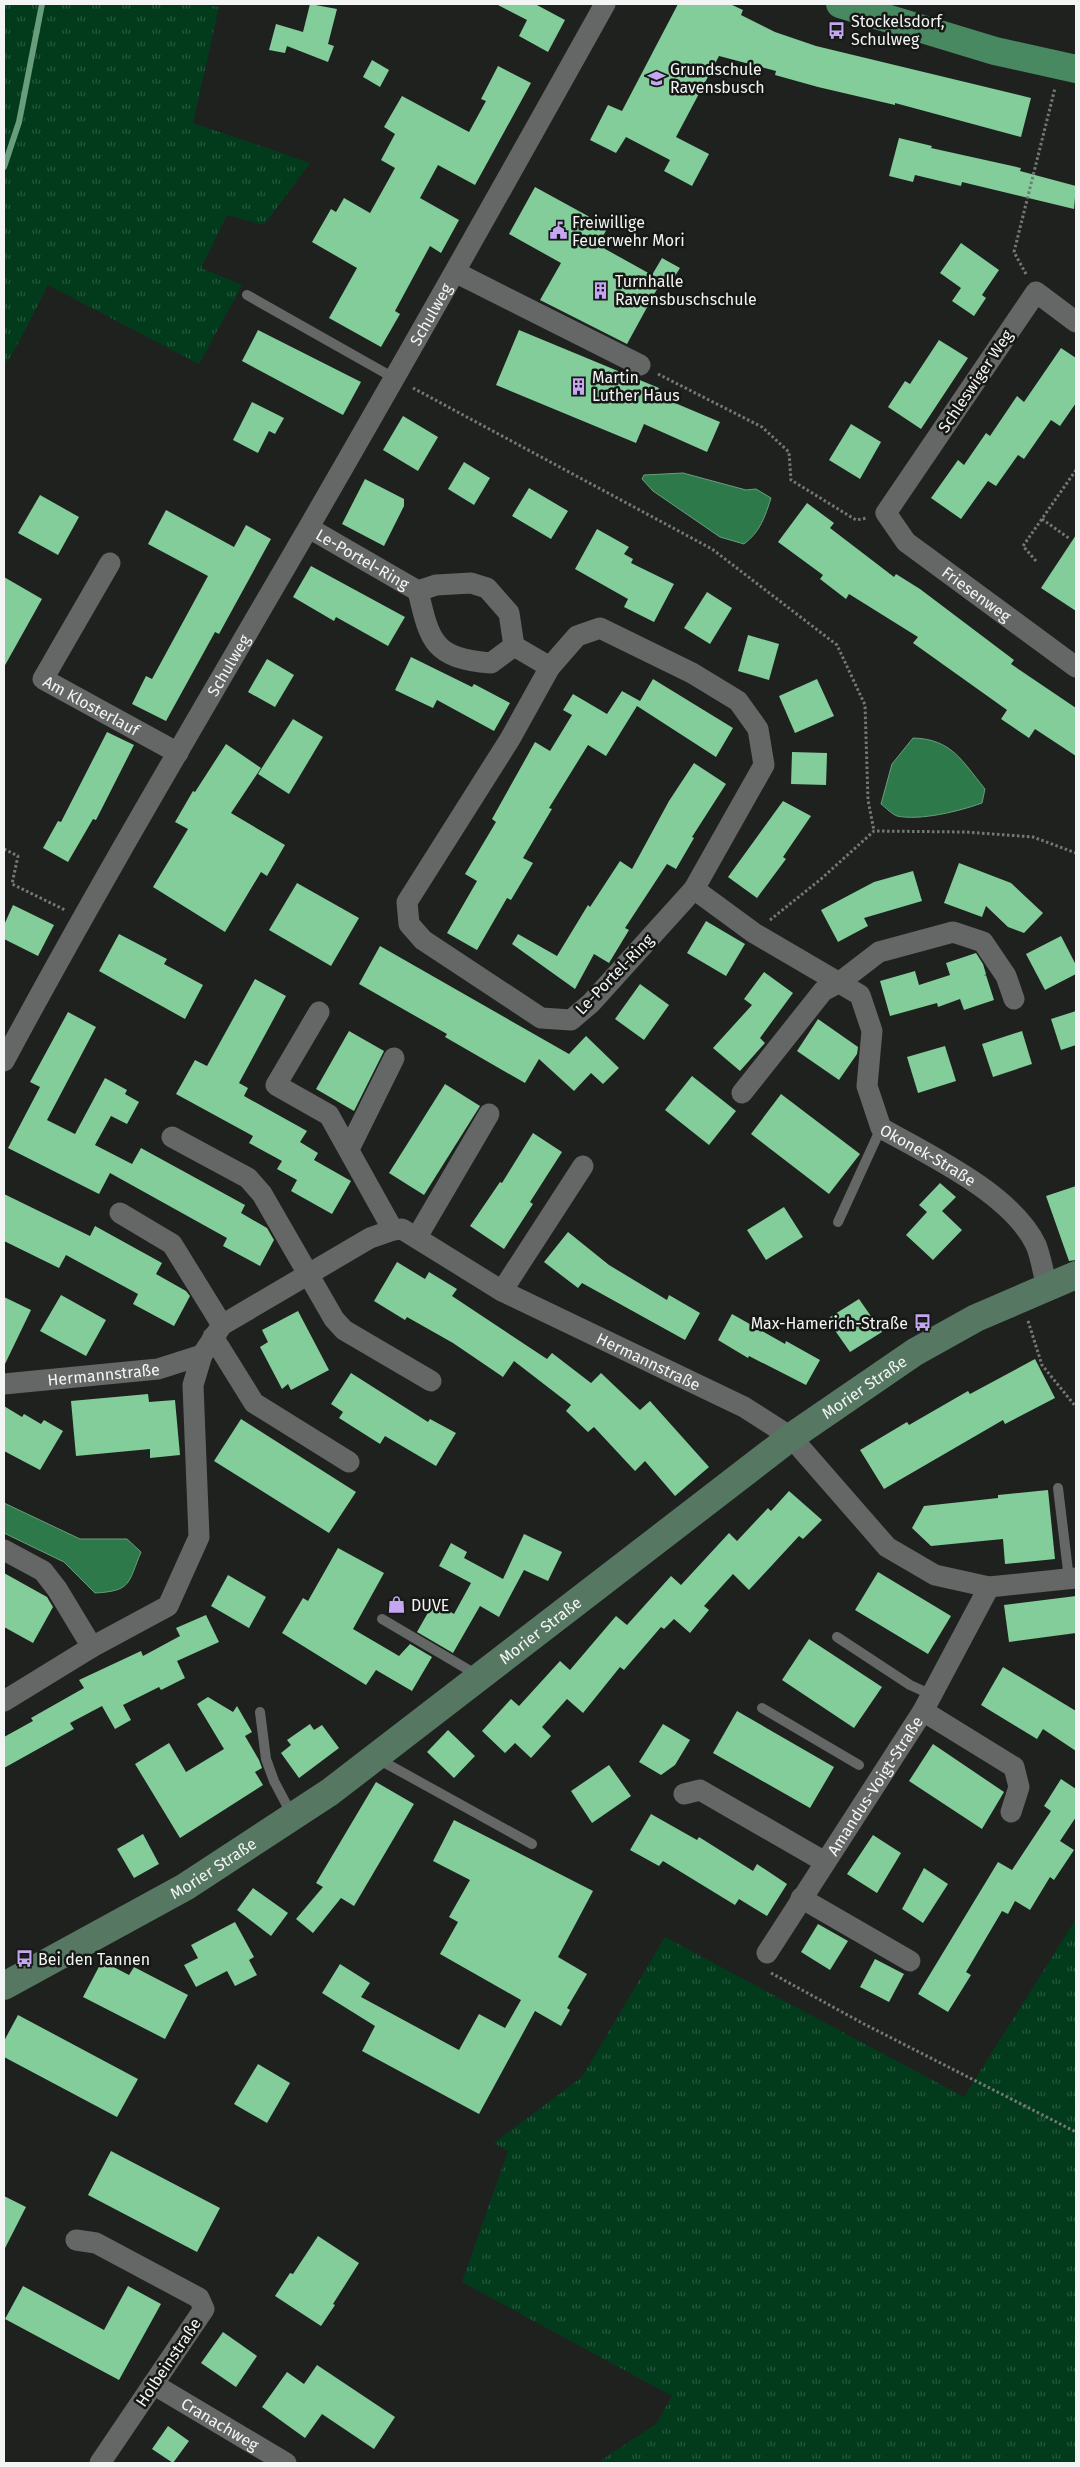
<svg xmlns="http://www.w3.org/2000/svg" width="1080" height="2467" viewBox="0 0 1080 2467" font-family="'Fira Sans',sans-serif">
<style>
.grass{fill:url(#grass-tufts)}
.water{fill:#2d7949;stroke:#689e7c}
.lines{fill:none;stroke-linecap:round;stroke-linejoin:round}
.stream{stroke:#689e7c;stroke-width:6}
.building{fill:#82cd99}
.path{stroke:#767877;stroke-width:3;stroke-dasharray:2.5 2.5;stroke-linecap:butt}
.service{stroke:#646765;stroke-width:10}
.minor{stroke:#646765;stroke-width:21}
.secondary{stroke:#567863;stroke-width:28}
.primary{stroke:#488961;stroke-width:28}
.labels{text-anchor:middle;stroke-width:5;stroke-linejoin:round;paint-order:stroke}
.poi-label{font-size:16px;fill:#f3f5f4;stroke:#161816;text-anchor:start}
.street-label{font-size:16px;fill:#f3f5f4;stroke:#161816}
</style>
<defs>
<pattern id="grass-tufts" width="24" height="20" patternUnits="userSpaceOnUse" patternTransform="scale(1.25)"><rect width="24" height="20" fill="#023b1c"/><path d="M3 7l-1-3M5 7V3M7 7l1-3M15 17l-1-3M17 17v-4M19 17l1-3" fill="none" stroke="#27583e"/></pattern>
</defs>
<rect width="100%" height="100%" fill="#1f211f"/>
<g class="grass">
<path d="M4,4H200L219,7L193,123L310,163L264,225L227,215L201,268L242,285L199,364L48,285L20,340L4,367Z"/>
<path d="M1076,1919V2463H597L656,2424L672,2396L462,2282L508,2151L494,2143L582,2077L665,1937L964,2097Z"/>
</g>
<g class="water">
<path d="M683,473L746,490L756,489L771,498C765,517 760,532 744,544L720,537L653,491L642,479L644,475Z"/>
<path d="M913,738C952,739 962,761 985,789L982,803C960,811 920,821 897,816C892,814 886,808 881,804L892,764Z"/>
<path d="M4,1503L80,1539H127L141,1552C128,1583 132,1591 95,1593L64,1562L4,1533Z"/>
</g>
<g class="lines">
<path class="stream" d="M4,167L19,122L42,4"/>
</g>
<g class="building">
<path d="M310,4L337,9L328,44L334,46L328,62L287,46L285,53L269,50L276,24L303,32Z"/>
<path d="M496,4H535L565,20L548,52L519,36L527,20Z"/>
<path d="M678,4H730L743,10L741,15L775,32L816,46L1031,98L1021,137L895,103V105L818,87L775,75L776,71L719,56L676,137L709,154L692,186L664,171L670,160L626,137L616,153L590,140L608,105L622,111Z"/>
<path d="M372,60L389,70L380,87L363,77Z"/>
<path d="M498,66L531,83L475,185L438,165L420,198L459,220L441,253L430,246L395,311L400,314L381,347L329,318L357,268L312,242L331,209L336,212L344,198L370,213L395,168L381,160L395,134L384,127L402,96L469,132L486,101L481,99Z"/>
<path d="M899,138L932,146L931,148L1021,168L1020,171L1076,186L1074,209L962,182L961,186L915,175L913,182L889,176Z"/>
<path d="M535,187L608,227L598,245L652,275L662,258L680,268L670,284L662,280L627,344L540,300L561,263L509,234Z"/>
<path d="M961,243L999,270L982,295L986,298L974,316L952,301L961,288L940,273Z"/>
<path d="M258,330L361,382L343,415L242,361Z"/>
<path d="M519,330L659,388L656,395L720,422L707,452L644,424L636,443L496,385Z"/>
<path d="M939,340L968,358L921,429L888,407L905,381L910,384Z"/>
<path d="M1061,348L1076,358V403L1060,426L1051,420L1024,459L1018,455L996,486L988,481L961,519L931,498L958,460L964,465L986,433L990,436L1017,396L1024,402Z"/>
<path d="M252,402L284,418L275,434L269,431L258,453L233,440Z"/>
<path d="M403,416L438,437L418,471L383,450Z"/>
<path d="M851,424L881,442L860,479L829,460Z"/>
<path d="M464,462L490,478L474,505L448,489Z"/>
<path d="M365,479L404,499V506L384,546L342,524Z"/>
<path d="M529,488L568,511L551,539L512,516Z"/>
<path d="M40,495L79,517L58,555L18,533Z"/>
<path d="M807,503L834,523L830,528L894,577L896,574L920,589L1014,660L1011,664L1076,708V756L1035,729L1029,738L1001,719L1007,710L913,643L918,637L849,594L846,599L820,579L823,575L778,542Z"/>
<path d="M166,510L234,547L246,525L271,539L219,634L215,632L166,721L132,704L146,676L152,679L208,576L148,544Z"/>
<path d="M597,529L629,547L624,554L633,559L631,563L674,584L654,622L624,607L628,599L575,569Z"/>
<path d="M1076,535V611L1041,588Z"/>
<path d="M311,566L405,617L388,646L336,617L334,621L293,597Z"/>
<path d="M4,577L42,599L4,667Z"/>
<path d="M707,592L732,608L710,644L684,628Z"/>
<path d="M748,635L779,644L769,680L738,671Z"/>
<path d="M411,657L472,687L474,684L510,703L494,731L437,700L433,708L395,690Z"/>
<path d="M267,659L294,675L275,707L248,692Z"/>
<path d="M653,679L733,728L716,757L637,706L606,756L588,745L549,808L552,809L523,858L533,863L511,900L507,898L477,950L447,933L477,881L465,874L496,822L492,819L535,742L550,751L572,715L563,710L573,694L607,714L622,691L640,701Z"/>
<path d="M817,679L834,716L795,733L779,696Z"/>
<path d="M293,719L323,737L289,794L258,774Z"/>
<path d="M107,732L134,745L96,820L93,819L68,862L43,848L58,821L61,822Z"/>
<path d="M226,744L261,768L231,813L285,845L267,876L261,872L225,932L153,887L188,829L175,822L193,791L195,792Z"/>
<path d="M792,752L827,753L826,785L791,784Z"/>
<path d="M694,763L726,784L692,837L694,838L676,869L667,864L625,928L629,930L609,963L594,954L575,989L512,944L518,934L557,956L588,905L590,907L620,861L632,869L669,801Z"/>
<path d="M783,801L811,816L783,857L786,859L757,898L728,877Z"/>
<path d="M959,863L1011,883L1043,913L1024,933L1008,927L986,906L982,917L944,903Z"/>
<path d="M913,871L922,901L864,918L868,926L838,942L821,910L874,882Z"/>
<path d="M297,883L359,918L331,966L269,930Z"/>
<path d="M13,905L54,925L38,956L4,939V925Z"/>
<path d="M706,921L745,944L726,976L687,953Z"/>
<path d="M119,934L167,959L164,964L203,985L185,1019L99,971Z"/>
<path d="M1061,936L1076,965V974L1045,990L1026,954Z"/>
<path d="M380,946L569,1054L586,1036L619,1068L603,1084L591,1073L574,1091L539,1059L525,1083L445,1037L447,1034L359,984Z"/>
<path d="M976,953L983,964L986,974L984,976L986,975L994,1000L964,1010L960,999L938,1007L937,1003L890,1016L880,981L915,971L919,985L950,975L946,963Z"/>
<path d="M764,972L793,993L760,1038L765,1043L740,1071L713,1048L752,1005L744,999Z"/>
<path d="M255,979L286,996L239,1083L248,1088L244,1096L307,1131L300,1142L318,1153L314,1160L351,1181L332,1214L291,1191L297,1180L277,1169L282,1161L249,1143L253,1136L176,1094L195,1060L207,1066Z"/>
<path d="M640,984L669,1005L644,1040L615,1019Z"/>
<path d="M1076,1011V1045L1061,1050L1051,1019Z"/>
<path d="M68,1012L96,1027L47,1120L75,1134L105,1078L127,1090L125,1094L139,1102L127,1124L111,1116L95,1145L132,1164L141,1148L245,1205L241,1213L267,1228L274,1240L260,1266L223,1246L227,1238L110,1173L99,1194L8,1148L40,1087L30,1082Z"/>
<path d="M818,1019L858,1047L857,1054L839,1080L797,1051Z"/>
<path d="M349,1031L384,1051L354,1111L316,1089Z"/>
<path d="M1022,1031L1032,1064L993,1077L982,1044Z"/>
<path d="M945,1046L956,1081L918,1093L907,1057Z"/>
<path d="M692,1076L736,1111L709,1145L665,1110Z"/>
<path d="M445,1084L480,1106L424,1195L389,1173Z"/>
<path d="M781,1094L860,1154L829,1194L751,1134Z"/>
<path d="M533,1133L562,1152L530,1202L533,1204L504,1249L470,1226L500,1182L502,1183Z"/>
<path d="M940,1183L956,1197L942,1211L962,1230L933,1260L906,1235L927,1212L919,1205Z"/>
<path d="M1076,1186V1260L1069,1261L1046,1196Z"/>
<path d="M4,1194L90,1236L95,1226L162,1263L156,1274L186,1291L190,1296L174,1326L133,1304L138,1294L66,1255L59,1268L4,1241Z"/>
<path d="M784,1207L803,1237L766,1260L747,1230Z"/>
<path d="M568,1232L609,1265L667,1300L669,1295L700,1313L685,1340L582,1283L578,1288L544,1262Z"/>
<path d="M397,1262L425,1279L429,1272L457,1289L452,1296L547,1359L552,1353L591,1383L601,1373L640,1410L650,1401L709,1467L675,1496L645,1461L635,1471L594,1427L588,1432L566,1411L571,1405L514,1361L503,1377L453,1343L407,1317L405,1320L374,1301Z"/>
<path d="M61,1295L106,1320L86,1356L40,1331Z"/>
<path d="M4,1297L31,1310L4,1366Z"/>
<path d="M859,1299L882,1332L850,1352L827,1319Z"/>
<path d="M298,1311L329,1370L291,1390L288,1384L282,1389L260,1347L268,1342L262,1330Z"/>
<path d="M732,1314L785,1344L786,1341L820,1360L806,1385L749,1356L748,1358L718,1340Z"/>
<path d="M1035,1359L1055,1398L1005,1424L1003,1420L884,1489L860,1450L907,1422L909,1425L968,1391L970,1394Z"/>
<path d="M351,1373L428,1422L430,1419L456,1433L436,1466L385,1436L380,1444L339,1418L343,1412L331,1404Z"/>
<path d="M148,1394L149,1402L175,1400L180,1455L150,1458V1449L76,1456L71,1401Z"/>
<path d="M4,1406L22,1417L24,1414L41,1424L44,1420L63,1431L40,1470L4,1451Z"/>
<path d="M241,1419L356,1492L329,1533L214,1461Z"/>
<path d="M1048,1490L1055,1559L1005,1564L1003,1539L931,1546L912,1528L924,1506L998,1498V1495Z"/>
<path d="M789,1491L822,1520L803,1539L799,1536L749,1590L733,1574L704,1606L709,1610L690,1633L674,1619L664,1629L661,1627L624,1670L620,1667L583,1713L567,1699L542,1727L551,1736L531,1758L515,1743L505,1753L482,1731L511,1699L519,1706L560,1661L570,1670L616,1616L627,1625L671,1576L681,1585L729,1533L737,1541L768,1508L771,1511Z"/>
<path d="M524,1534L562,1552L548,1581L524,1570L499,1617L480,1606L453,1653L417,1632L434,1602L454,1614L471,1583L439,1566L451,1543L467,1552L464,1558L503,1579Z"/>
<path d="M338,1548L384,1573L353,1629L399,1656L410,1644L432,1657L412,1691L376,1670L366,1685L282,1633L303,1598L308,1601Z"/>
<path d="M878,1572L951,1616L928,1654L855,1610Z"/>
<path d="M4,1573L47,1597L53,1607L33,1643L4,1627Z"/>
<path d="M228,1575L266,1597L249,1628L211,1606Z"/>
<path d="M1076,1596V1633L1009,1642L1004,1605Z"/>
<path d="M206,1615L219,1642L177,1661L185,1678L161,1690L159,1687L123,1705L131,1720L115,1729L102,1706L70,1723L74,1729L4,1768V1737L33,1721L31,1718L84,1688L79,1680L141,1651L143,1656L180,1636L176,1628Z"/>
<path d="M809,1639L882,1687L854,1728L782,1680Z"/>
<path d="M1003,1667L1076,1711V1751L1043,1729L1037,1739L981,1705Z"/>
<path d="M208,1697L233,1712L237,1706L252,1732L245,1736L259,1760L262,1768L255,1772L263,1785L180,1838L135,1764L169,1743L186,1772L224,1749L197,1704Z"/>
<path d="M737,1711L834,1767L810,1808L713,1753Z"/>
<path d="M310,1724L314,1730L322,1725L339,1748L299,1778L281,1753L291,1745L287,1740Z"/>
<path d="M663,1724L690,1740L675,1765L661,1775L639,1762Z"/>
<path d="M448,1730L475,1756L454,1778L427,1752Z"/>
<path d="M933,1744L1004,1792L982,1829L909,1781Z"/>
<path d="M609,1765L631,1796L592,1823L571,1791Z"/>
<path d="M1061,1779L1076,1789V1817L1060,1841L1074,1850L1054,1880L1050,1877L1030,1910L1015,1901L1008,1914L1002,1911L966,1972L971,1975L948,2012L918,1994L998,1862L1012,1870L1051,1811L1044,1806Z"/>
<path d="M376,1782L414,1804L354,1906L341,1898L313,1933L296,1919L323,1887L316,1883Z"/>
<path d="M651,1814L697,1840L699,1837L753,1871L757,1864L787,1884L767,1916L739,1899L735,1905L663,1861L659,1866L630,1850Z"/>
<path d="M454,1820L593,1891L558,1957L587,1974L567,2008L570,2010L561,2026L535,2011L479,2114L362,2051L375,2026L322,1993L340,1964L370,1983L361,1997L459,2050L479,2014L505,2028L521,2000L440,1954L458,1922L449,1917L470,1880L433,1861Z"/>
<path d="M143,1834L159,1864L134,1878L117,1849Z"/>
<path d="M873,1835L901,1853L877,1893L847,1874Z"/>
<path d="M924,1868L948,1884L923,1923L902,1909Z"/>
<path d="M253,1888L288,1913L271,1936L237,1910Z"/>
<path d="M235,1922L254,1957L249,1960L257,1975L235,1986L227,1971L196,1987L184,1965L198,1958L191,1945Z"/>
<path d="M818,1924L848,1941L830,1970L801,1952Z"/>
<path d="M875,1959L904,1974L889,2002L860,1987Z"/>
<path d="M102,1961L129,1975L134,1967L188,1995L165,2039L83,1997Z"/>
<path d="M18,2015L138,2079L117,2117L4,2057V2041Z"/>
<path d="M258,2064L290,2083L267,2123L234,2104Z"/>
<path d="M111,2151L220,2208L197,2252L88,2195Z"/>
<path d="M4,2196L26,2207L4,2250Z"/>
<path d="M318,2236L359,2263L333,2304L335,2305L321,2326L275,2296L290,2273L293,2274Z"/>
<path d="M23,2286L104,2330L128,2286L161,2304L119,2380L5,2319Z"/>
<path d="M223,2332L257,2356L236,2387L201,2363Z"/>
<path d="M317,2365L395,2417L374,2449L322,2414L305,2438L262,2407L287,2372L304,2384Z"/>
<path d="M168,2426L189,2441L173,2463L152,2449Z"/>
</g>
<g class="lines">
<g class="path">
<path d="M1026,274L1014,252L1055,88"/>
<path d="M658,374L762,427L789,452L791,480L856,520L867,518"/>
<path d="M413,388L712,549L837,645L865,705L868,800L874,831"/>
<path d="M1042,519L1070,539"/>
<path d="M1036,561L1023,546L1076,470"/>
<path d="M4,849L18,856L12,884L65,910"/>
<path d="M770,920L821,879L874,831L966,832L1033,837L1076,853"/>
<path d="M1028,1321L1042,1365L1076,1407"/>
<path d="M771,1973L864,2024L1076,2132"/>
</g>
<g class="service">
<path d="M247,295L394,378"/>
<path d="M838,1222L881,1128"/>
<path d="M1058,1488L1069,1579"/>
<path d="M382,1619L479,1676"/>
<path d="M837,1637L910,1685L930,1694"/>
<path d="M762,1708L859,1765"/>
<path d="M260,1712L266,1759L274,1781L292,1815"/>
<path d="M378,1759L532,1844"/>
</g>
<g class="minor">
<path d="M455,272L640,365"/>
<path id="s1" d="M1076,322L1036,292L886,513L906,542L1076,667"/>
<path id="s2" d="M309,528L418,591"/>
<path id="s3" d="M110,563L43,679L178,753"/>
<path d="M471,583L487,588L509,613L514,646L491,663C434,658 430,643 418,591L436,585Z"/>
<path d="M600,628L692,673L738,701L758,729L764,765L694,889L591,1003L571,1020L541,1018L423,940L409,924L407,902L510,739L550,667L577,636Z"/>
<path d="M514,646L550,667"/>
<path id="s4" d="M694,889L754,933L860,995L872,1031L867,1086L881,1128C929,1155 1012,1194 1036,1245C1041,1257 1043,1273 1047,1286"/>
<path d="M319,1012L276,1085L329,1115L393,1230"/>
<path id="s5" d="M4,1061C101,880 207,703 310,525C410,352 508,178 605,4"/>
<path d="M742,1093L823,991L840,982L879,952L953,932L983,942L1006,976L1014,999"/>
<path d="M172,1137L248,1178L262,1194L334,1319L344,1330L431,1381"/>
<path d="M349,1149L394,1058"/>
<path d="M120,1213L172,1244L222,1325"/>
<path d="M417,1237L489,1114"/>
<path d="M502,1291L583,1166"/>
<path d="M213,1337L254,1403L349,1462"/>
<path id="s6" d="M4,1384L158,1369L202,1355"/>
<path d="M4,1550L43,1571L57,1589L92,1647"/>
<path id="s7" d="M4,1701L92,1647L168,1606L199,1537L193,1385L202,1355L222,1325L370,1238L393,1230L402,1229L502,1291L744,1407L791,1437L887,1547L935,1575L989,1587L1076,1578"/>
<path d="M923,1711L1014,1767L1019,1787L1011,1812"/>
<path d="M684,1794L700,1790L825,1862"/>
<path d="M801,1898L910,1961"/>
<path id="s8" d="M767,1953L923,1711L989,1587"/>
<path d="M76,2240L96,2243L199,2298L204,2309L100,2463"/>
<path id="s9" d="M153,2384L286,2463"/>
</g>
<path class="secondary" id="s10" d="M4,1986L185,1887L330,1792L791,1437L915,1352L976,1318L1076,1275"/>
<path class="primary" d="M840,4L995,51L1076,69"/>
</g>
<defs>
<symbol id="bus-bare" viewBox="-9 -9 18 18"><path d="M-5-6H5V4H4V6H2V4H-2V6H-4V4H-5ZM-3.5-4V0h7V-4ZM-3.5 1.2v1.5H-2V1.2ZM2 1.2v1.5H3.5V1.2Z" fill="#c5a7f1" stroke="#161816" stroke-width="2.5" paint-order="stroke"/></symbol>
<symbol id="school-bare" viewBox="-9 -9 18 18"><path d="M0-5L7-2L0 1L-7-2ZM-4 1L0 2.5L4 1V4Q0 6-4 4Z" fill="#c5a7f1" stroke="#161816" stroke-width="2.5" paint-order="stroke"/></symbol>
<symbol id="civic-bare" viewBox="-9 -9 18 18"><path d="M-.6-6.5H3V-4.5H.6V-3L4-1V1h2V6H-6V1h2V-1L-.6-3ZM-1.2 2.5V6h2.4V2.5Z" fill="#c5a7f1" stroke="#161816" stroke-width="2.5" paint-order="stroke"/></symbol>
<symbol id="building-bare" viewBox="-9 -9 18 18"><path d="M-4-6H4V6H1V3H-1V6H-4ZM-2.5-4.3h1.7v1.8h-1.7ZM.8-4.3h1.7v1.8H.8ZM-2.5-1h1.7V.8h-1.7ZM.8-1h1.7V.8H.8Z" fill="#c5a7f1" stroke="#161816" stroke-width="2.5" paint-order="stroke"/></symbol>
<symbol id="shop-bare" viewBox="-9 -9 18 18"><path d="M-5-2.5h2.3a2.7 3.5 0 0 1 5.4 0H5L5.5 6h-11ZM-1.5-2.5h3a1.5 2.3 0 0 0-3 0Z" fill="#c5a7f1" stroke="#161816" stroke-width="2.5" paint-order="stroke"/></symbol>
</defs>
<g fill-rule="evenodd">
<use href="#bus-bare" x="824" y="18" width="25" height="25"/>
<use href="#school-bare" x="644" y="66" width="25" height="25"/>
<use href="#civic-bare" x="546" y="218" width="25" height="25"/>
<use href="#building-bare" x="588" y="278" width="25" height="25"/>
<use href="#building-bare" x="566" y="374" width="25" height="25"/>
<use href="#bus-bare" x="910" y="1310" width="25" height="25"/>
<use href="#shop-bare" x="384" y="1592" width="25" height="25"/>
<use href="#bus-bare" x="12" y="1946" width="25" height="25"/>
</g>
<g class="labels">
<g class="poi-label">
<text x="851" y="27">Stockelsdorf,<tspan x="851" dy="18">Schulweg</tspan></text>
<text x="670" y="75">Grundschule<tspan x="670" dy="18">Ravensbusch</tspan></text>
<text x="572" y="228">Freiwillige<tspan x="572" dy="18">Feuerwehr Mori</tspan></text>
<text x="615" y="287">Turnhalle<tspan x="615" dy="18">Ravensbuschschule</tspan></text>
<text x="592" y="383">Martin<tspan x="592" dy="18">Luther Haus</tspan></text>
<text x="908" y="1329" text-anchor="end">Max-Hamerich-Straße</text>
<text x="411" y="1611">DUVE</text>
<text x="38" y="1965">Bei den Tannen</text>
</g>
<g class="street-label">
<text dy="6" stroke="none"><textPath href="#s5" startOffset="860">Schulweg</textPath></text>
<text transform="translate(975 381) rotate(-56)" y="6">Schleswiger Weg</text>
<text dy="6" stroke="none"><textPath href="#s2" startOffset="62">Le-Portel-Ring</textPath></text>
<text dy="6" stroke="none"><textPath href="#s1" startOffset="440">Friesenweg</textPath></text>
<text dy="6" stroke="none"><textPath href="#s5" startOffset="455">Schulweg</textPath></text>
<text dy="6" stroke="none"><textPath href="#s3" startOffset="189">Am Klosterlauf</textPath></text>
<text transform="translate(614 974) rotate(-46)" y="6">Le-Portel-Ring</text>
<text dy="6" stroke="none"><textPath href="#s4" startOffset="389">Okonek-Straße</textPath></text>
<text dy="6" stroke="none"><textPath href="#s7" startOffset="970">Hermannstraße</textPath></text>
<text dy="6" stroke="none"><textPath href="#s6" startOffset="100">Hermannstraße</textPath></text>
<text dy="6" stroke="none"><textPath href="#s10" startOffset="1050">Morier Straße</textPath></text>
<text dy="6" stroke="none"><textPath href="#s10" startOffset="645">Morier Straße</textPath></text>
<text dy="6" stroke="none"><textPath href="#s8" startOffset="199">Amandus-Voigt-Straße</textPath></text>
<text dy="6" stroke="none"><textPath href="#s10" startOffset="240">Morier Straße</textPath></text>
<text transform="translate(168 2362) rotate(-56)" y="6">Holbeinstraße</text>
<text dy="6" stroke="none"><textPath href="#s9" startOffset="78">Cranachweg</textPath></text>
</g>
</g>
<rect width="1080" height="2467" fill="none" stroke="#f3f5f4" stroke-width="10"/>
</svg>
